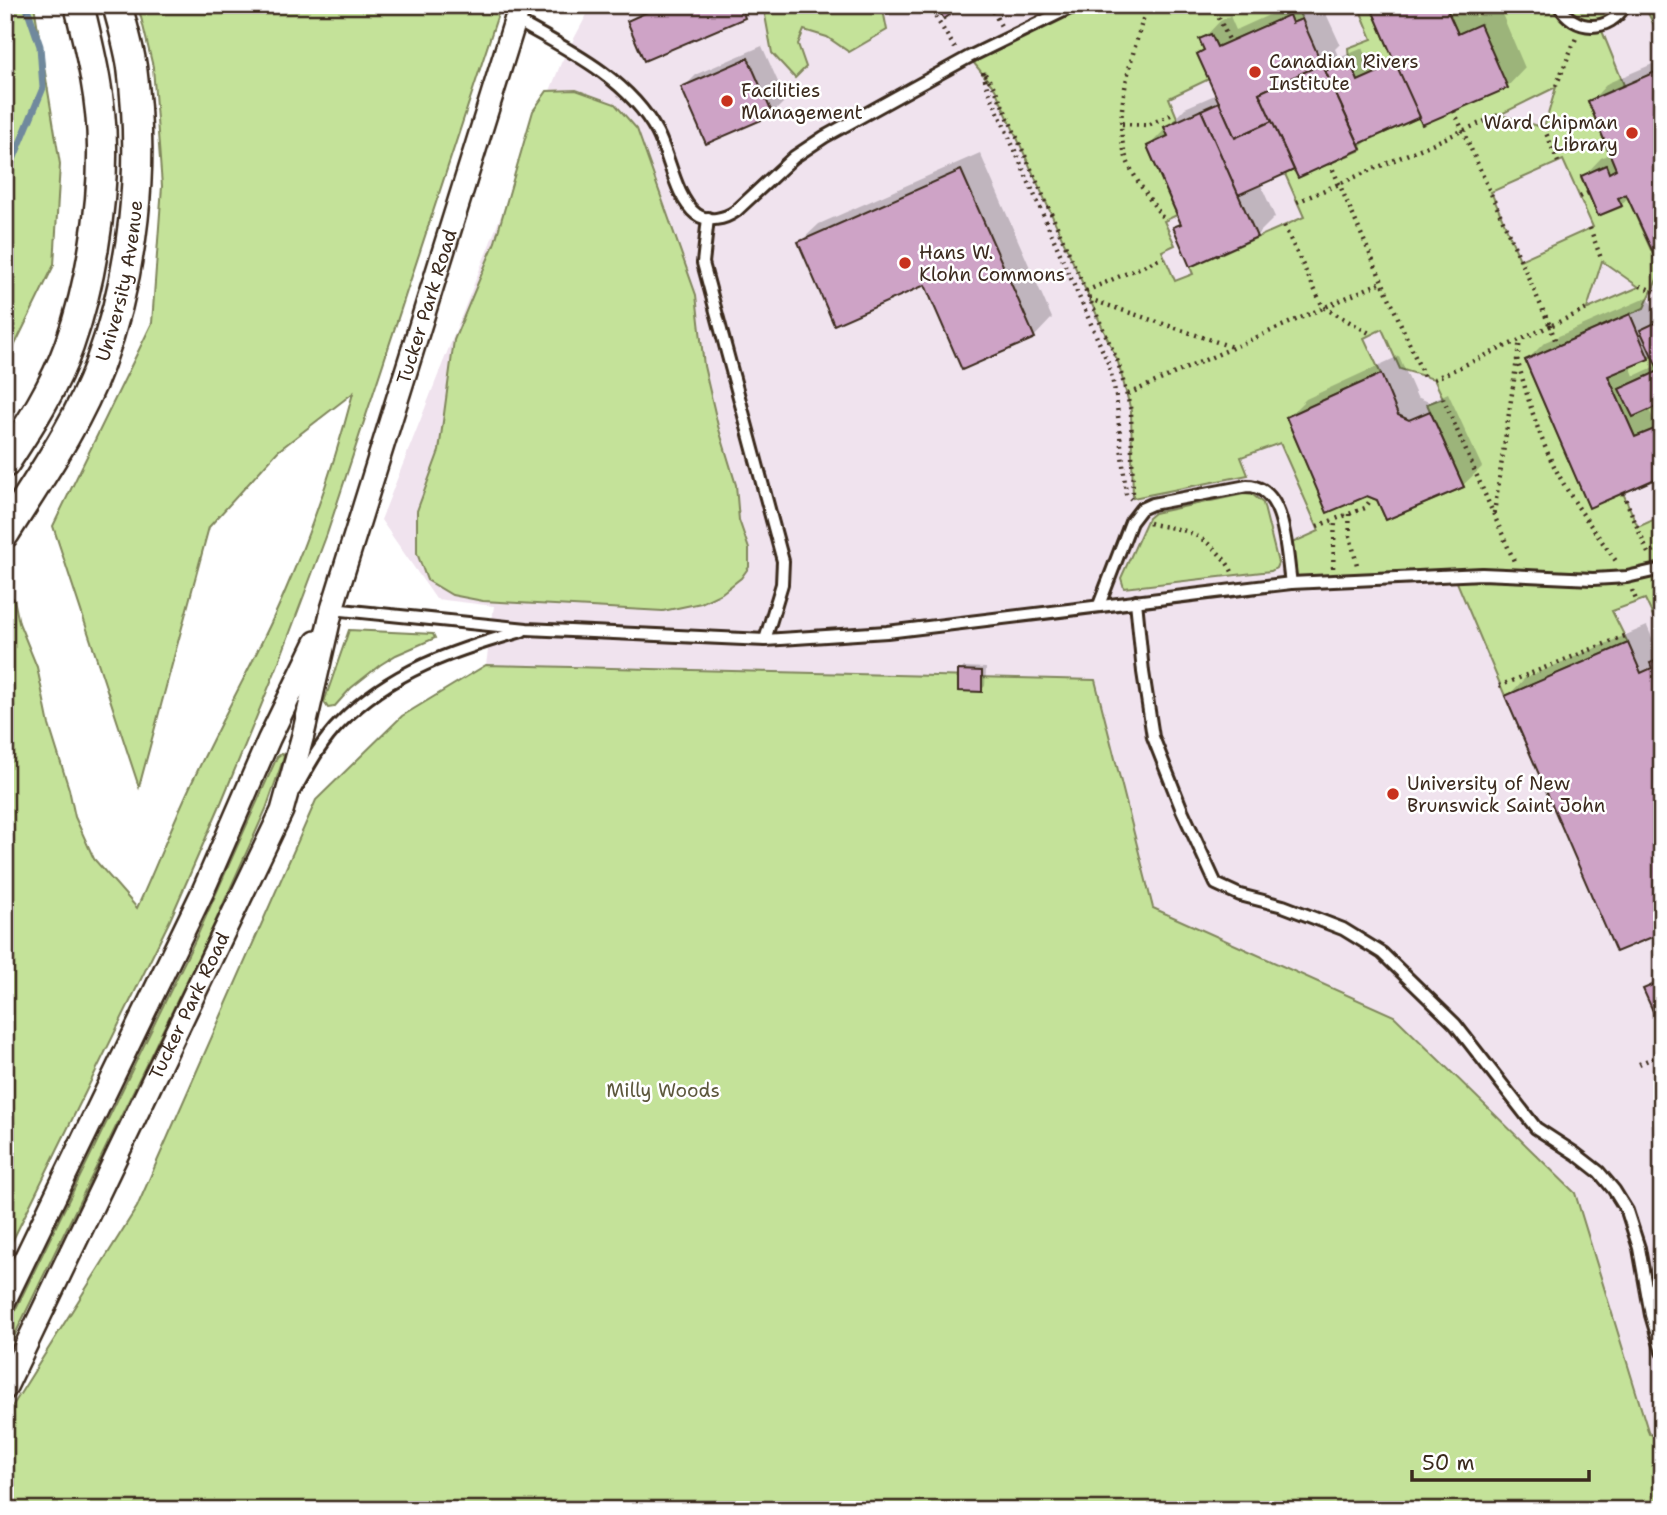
<svg xmlns="http://www.w3.org/2000/svg" width="1667" height="1515" viewBox="0 0 1667 1515" font-family="'Shantell Sans',sans-serif">
<style>
.built{fill:#f0e3ee}
.green{fill:#c4e299;stroke:#80865c;stroke-width:2;fill-rule:evenodd}
.shadow{fill:#0003;fill-rule:evenodd}
.lines{fill:none;stroke-linecap:round;stroke-linejoin:round}
.stream{stroke:#70899d;stroke-width:7}
.building{fill:#cea3c6;stroke:#3b2a1e;stroke-width:2}
.service-casing{stroke:#3b2a1e;stroke-width:16}
.minor-casing{stroke:#3b2a1e;stroke-width:26}
.secondary-casing{stroke:#3b2a1e;stroke-width:33}
.path{stroke:#3b2a1e;stroke-width:4.5;stroke-dasharray:2 5;stroke-linecap:butt}
.service{stroke:#fff;stroke-width:10}
.minor{stroke:#fff;stroke-width:21}
.secondary{stroke:#fff;stroke-width:28}
.poi-dot{fill:#c8321e;stroke:#fff;stroke-width:2.5}
.labels{text-anchor:middle;stroke-width:5;stroke-linejoin:round;paint-order:stroke}
.poi-label{font-size:19px;fill:#3b2a1e;stroke:#fff;text-anchor:start}
.street-label{font-size:19px;fill:#3b2a1e;stroke:#fff}
.park-label{font-size:19px;fill:#5d583d;stroke:#fff}
</style>
<rect width="100%" height="100%" fill="#fff"/>
<filter id="ink" filterUnits="userSpaceOnUse"><feTurbulence type="fractalNoise" baseFrequency=".0143" numOctaves="2"/><feDisplacementMap in="SourceGraphic" scale="14" xChannelSelector="R" yChannelSelector="G"/><feConvolveMatrix kernelMatrix="1 2 1 2 8 2 1 2 1" color-interpolation-filters="sRGB"/></filter>
<g filter="url(#ink)">
<path class="built" d="M592,5H1662V1437L1649,1434L1394,1016L1153,908L1095,681L486,665L494,606L436,599L381,520L561,63Z"/>
<g class="green">
<path d="M5,5H34L60,164L54,265L5,365Z"/>
<path d="M138,5H501L327,534L277,667L221,803L170,920L5,1256V592L14,599L19,623L37,667L49,725L69,789L75,817L94,859L137,908C158,863 175,816 197,772C225,712 258,655 284,594C312,529 335,462 353,393L278,451L209,527L139,787L53,526L152,323L162,186L153,67Z"/>
<path d="M760,5H878L883,10L887,30L849,52L827,37L804,30L798,44L806,67L795,78L772,53L764,10Z"/>
<path d="M1076,5H1295L1302,19L1292,23L1289,15L1217,47L1211,34L1200,39L1204,50L1197,54L1209,79L1169,98L1178,120L1164,127L1168,136L1147,146L1177,215L1164,221L1175,245L1162,251L1175,281L1193,274L1190,267L1304,217L1285,174L1294,170L1298,177L1361,150L1359,144L1420,117L1480,25L1458,34L1445,5H1525L1529,13L1549,5H1625L1600,26L1624,85L1588,101L1616,169L1609,173L1605,165L1581,177L1598,216L1621,207L1618,198L1626,194L1656,261L1662,259V273H1660L1644,308L1525,360L1589,507L1623,493L1638,527L1662,516V635L1645,599L1612,611L1628,643L1505,696L1454,575L1291,583L1285,546L1319,531L1280,443L1241,457L1248,475L1133,498L1131,411L1118,362L995,89L969,57ZM1556,87L1544,128L1501,115V114ZM1563,160L1593,227L1520,260L1491,192ZM1602,261L1639,287L1588,309H1587ZM1382,329L1400,369L1434,379L1443,398L1427,404L1464,487L1386,520L1377,500L1367,496L1327,512L1286,417L1381,374L1364,338Z"/>
<path d="M1358,5H1370L1396,64L1358,81L1349,60L1348,48L1372,39Z"/>
<path d="M1644,5H1662V41Z"/>
<path d="M576,90L615,104L637,129L696,295L704,366L718,426L736,485L739,520L749,549V567L741,578L722,593L701,603L663,611L483,601L452,595L427,580L417,553V511L439,451L454,340L495,242L533,111L547,91Z"/>
<path d="M1652,356L1659,371L1620,389L1633,417L1662,404V426L1635,437L1608,376Z"/>
<path d="M1244,494L1253,495L1263,503L1278,563L1276,568L1271,571L1124,588L1121,578L1148,518L1154,513Z"/>
<path d="M349,630L433,634L435,638L396,655L380,665L351,688L334,707L328,708L324,702Z"/>
<path d="M486,665L1095,680L1153,908L1394,1016L1575,1193L1649,1434L1662,1437V1510H5V1418L137,1207L316,800L402,716Z"/>
<path d="M281,754L284,755L283,760L266,809L212,929L5,1355V1331L198,934L277,757Z"/>
</g>
<g class="shadow">
<path d="M648,5H756L744,17L629,21Z"/>
<path d="M1291,5H1322L1340,44L1335,49L1339,58L1363,48L1372,69L1395,58L1372,5H1472L1476,17L1499,7L1525,68L1507,87L1420,115L1371,137L1360,148L1295,168L1260,183L1275,217L1256,236L1175,228L1182,221L1149,146L1185,108L1217,94L1199,54L1205,48L1202,40L1220,21L1230,16L1236,30Z"/>
<path d="M762,46L786,100L772,114L683,88L697,74Z"/>
<path d="M1662,60V257L1629,196L1621,205L1583,177L1601,158L1612,153L1590,102L1608,83Z"/>
<path d="M980,153L1052,318L1034,337L925,283L800,242L819,224Z"/>
<path d="M1648,297L1657,316L1662,314V402L1648,408L1654,420L1662,417V474L1527,360L1545,342ZM1653,353L1658,365L1634,376L1630,365L1648,357Z"/>
<path d="M1399,356L1417,397L1429,402L1448,393L1482,467L1463,485L1378,498L1288,417L1306,399Z"/>
<path d="M1647,626L1660,656L1662,654V931L1507,697L1525,678Z"/>
<path d="M964,667L986,668L985,686L981,690L960,671Z"/>
<path d="M1662,973V1027L1646,989Z"/>
</g>
<g class="lines">
<path class="stream" d="M5,179L43,88L40,46L26,5"/>
</g>
<g class="building">
<path d="M663,5H740L745,18L644,61L627,21Z"/>
<path d="M935,5H964L944,19Z"/>
<path d="M1370,5H1445L1458,34L1480,24L1508,88L1422,125Z"/>
<path d="M1289,15L1292,23L1302,19L1322,64L1259,93L1272,121L1235,138L1197,54L1204,50L1199,39L1211,34L1217,47Z"/>
<path d="M748,58L773,115L706,144L681,87Z"/>
<path d="M1349,60L1358,81L1396,64L1420,117L1359,144L1325,71Z"/>
<path d="M1322,64L1361,149L1298,178L1259,93Z"/>
<path d="M1662,69V259L1657,261L1626,194L1618,198L1622,206L1598,216L1581,176L1606,165L1609,173L1616,169L1588,101Z"/>
<path d="M1219,102L1235,138L1272,121L1294,170L1238,195L1201,110Z"/>
<path d="M1201,110L1257,237L1190,267L1173,227L1181,224L1147,146L1168,136L1164,127Z"/>
<path d="M961,170L1035,338L962,370L925,285L834,325L798,242Z"/>
<path d="M1630,314L1649,359L1608,376L1635,437L1662,426V476L1589,508L1525,360Z"/>
<path d="M1657,322L1662,332V404L1633,417L1619,389L1659,371L1640,330Z"/>
<path d="M1381,374L1398,415L1409,420L1430,411L1464,487L1386,520L1377,500L1367,496L1327,513L1286,417Z"/>
<path d="M1628,643L1641,673L1652,668L1650,663L1662,658V933L1616,952L1505,696Z"/>
<path d="M958,670L982,671V692L958,691Z"/>
<path d="M1662,981V1031L1643,989Z"/>
</g>
<g class="lines">
<defs>
<g id="service">
<path d="M1559,5C1574,33 1610,33 1625,5"/>
<path d="M515,20C567,49 628,78 657,132C670,156 675,197 696,214C708,223 725,219 736,211L794,157L824,137L969,57L1076,5"/>
<path d="M708,218L703,263L783,561L782,584L765,640"/>
<path d="M1136,601L1143,672L1153,737L1182,810L1216,884L1240,895L1283,906L1343,929L1382,953L1455,1024L1536,1128L1576,1154L1599,1172L1614,1190L1627,1211L1639,1248L1651,1315L1662,1352"/>
<path d="M1099,605L1131,522L1141,509L1152,504L1247,486C1287,486 1286,554 1291,583"/>
<path d="M332,609L527,629L765,640L887,632L1291,583L1482,574L1593,579L1627,577L1662,569"/>
<path d="M295,790C308,767 321,742 340,723C390,671 455,650 522,631"/>
</g>
<g id="minor">
<path d="M5,1300L203,891L269,739L316,642"/>
<path id="s1" d="M5,1389L282,811L303,735L332,609L520,5"/>
</g>
<g id="secondary">
<path d="M5,463C29,426 54,388 69,346C90,287 103,210 102,147C102,99 90,51 79,5"/>
<path id="s2" d="M5,533C39,479 77,425 99,366C134,272 145,167 132,67C129,47 123,26 117,5"/>
</g>
</defs>
<use href="#service" class="service-casing"/>
<use href="#minor" class="minor-casing"/>
<use href="#secondary" class="secondary-casing"/>
<g class="path">
<path d="M928,5L955,48"/>
<path d="M990,5L1001,26"/>
<path d="M1147,5C1135,49 1110,115 1127,160C1135,181 1152,201 1164,220"/>
<path d="M1213,5L1230,42"/>
<path d="M983,72L987,87L1109,365L1116,396L1126,494L1131,499"/>
<path d="M985,74L995,89L1118,362L1131,411L1133,496"/>
<path d="M1556,86L1576,38"/>
<path d="M1454,111L1550,326L1587,309"/>
<path d="M1122,124L1148,125L1175,113"/>
<path d="M1544,128L1558,162"/>
<path d="M1330,163L1424,377"/>
<path d="M1580,197L1588,193"/>
<path d="M1297,202L1499,115"/>
<path d="M1284,226L1323,307L1371,334"/>
<path d="M1590,228L1602,261"/>
<path d="M1640,286L1662,294"/>
<path d="M1086,291L1164,257"/>
<path d="M1089,299L1232,347"/>
<path d="M1517,359C1527,395 1537,433 1554,466C1571,500 1594,530 1616,561"/>
<path d="M1434,379L1550,326L1557,345"/>
<path d="M1128,394L1382,282"/>
<path d="M1443,398L1514,561"/>
<path d="M1623,493L1648,553L1662,547"/>
<path d="M1494,513L1520,340"/>
<path d="M1349,514L1350,536L1357,565"/>
<path d="M1149,523C1162,527 1175,527 1188,532C1205,538 1226,557 1233,574"/>
<path d="M1317,526L1365,508L1372,498"/>
<path d="M1333,568L1335,520"/>
<path d="M1632,590L1637,602"/>
<path d="M1499,686L1625,636"/>
<path d="M1639,1064L1662,1054"/>
</g>
<use href="#service" class="service"/>
<use href="#minor" class="minor"/>
<use href="#secondary" class="secondary"/>
</g>
</g>
<g class="poi-dot">
<circle cx="1255" cy="72" r="7"/>
<circle cx="727" cy="101" r="7"/>
<circle cx="1632" cy="133" r="7"/>
<circle cx="905" cy="263" r="7"/>
<circle cx="1393" cy="794" r="7"/>
</g>
<g class="labels">
<g class="poi-label">
<text x="1269" y="68">Canadian Rivers<tspan x="1269" dy="22">Institute</tspan></text>
<text x="741" y="97">Facilities<tspan x="741" dy="22">Management</tspan></text>
<text x="1618" y="129" text-anchor="end">Ward Chipman<tspan x="1618" dy="22">Library</tspan></text>
<text x="919" y="259">Hans W.<tspan x="919" dy="22">Klohn Commons</tspan></text>
<text x="1407" y="790">University of New<tspan x="1407" dy="22">Brunswick Saint John</tspan></text>
</g>
<g class="street-label">
<text dy="7" stroke="none"><textPath href="#s2" startOffset="280">University Avenue</textPath></text>
<text dy="7" stroke="none"><textPath href="#s1" startOffset="1166">Tucker Park Road</textPath></text>
<text dy="7" stroke="none"><textPath href="#s1" startOffset="425">Tucker Park Road</textPath></text>
</g>
<g class="park-label">
<text x="663" y="1097">Milly Woods</text>
</g>
</g>
<rect width="1667" height="1515" fill="none" stroke="#fff" stroke-width="28"/>
<rect x="14" y="14" width="1639" height="1487" fill="none" stroke="#3b2a1e" stroke-width="2.5" filter="url(#ink)"/>
<path d="M1412 1470v10h177v-10" fill="none" stroke="#3b2a1e" stroke-width="3.5"/>
<text x="1422" y="1470" font-size="21" fill="#3b2a1e" stroke="#ffffff" stroke-width="5" paint-order="stroke">50 m</text>
</svg>
